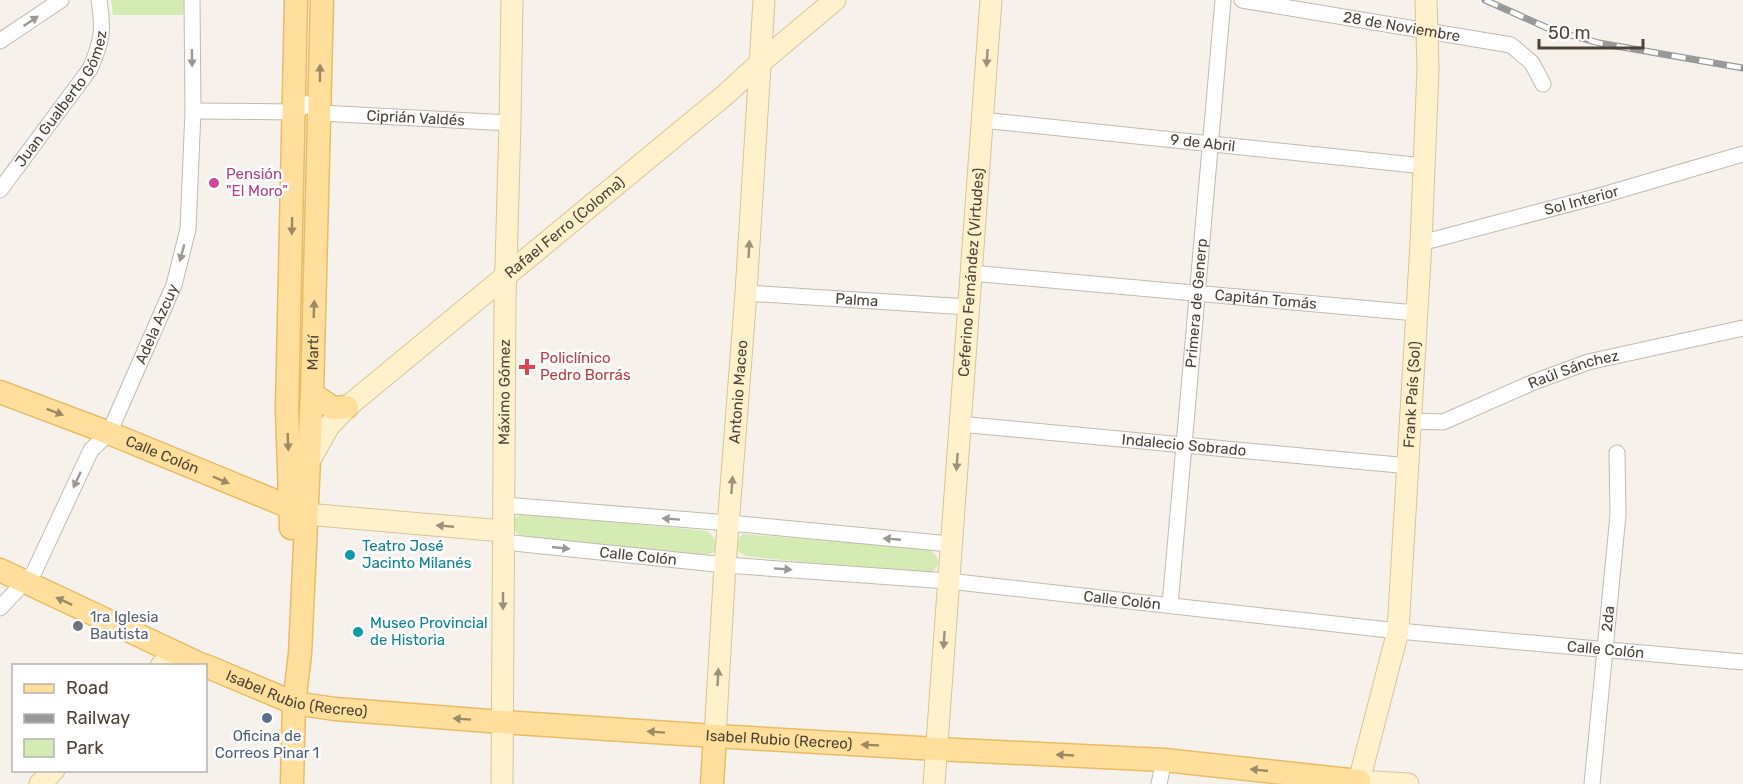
<svg xmlns="http://www.w3.org/2000/svg" width="1743" height="784" viewBox="0 0 1743 784" font-family="Rubik,sans-serif">
<style>
.green{fill:#d4ebb3}
.lines{fill:none;stroke-linecap:round;stroke-linejoin:round}
.street-casing{stroke:#c2baad;stroke-width:17}
.secondary-casing{stroke:#d7c59a;stroke-width:23}
.primary-casing{stroke:#e8bc67;stroke-width:25}
.street{stroke:#fff;stroke-width:15}
.secondary{stroke:#fff1cc;stroke-width:21}
.primary{stroke:#ffdf9b;stroke-width:22}
.rail-casing{stroke:#999;stroke-width:7}
.rail{stroke:#fff;stroke-width:4.5;stroke-dasharray:14;stroke-linecap:butt}
.oneway{fill:#9c9892}
.oneway2{fill:#9c917b}
.oneway3{fill:#9c8965}
.hotel-dot{fill:#d1479c;stroke:#fff;stroke-width:2}
.health-dot{fill:#e0444e;stroke:#fff;stroke-width:2}
.culture-dot{fill:#0f9aa8;stroke:#fff;stroke-width:2}
.worship-dot{fill:#6b7280;stroke:#fff;stroke-width:2}
.service-dot{fill:#5c6f8a;stroke:#fff;stroke-width:2}
.labels{text-anchor:middle;stroke-width:5;stroke-linejoin:round;paint-order:stroke}
.street-label{font-size:15px;fill:#4b4338;stroke:#fff}
.hotel-label{font-size:15px;fill:#b23c85;stroke:#fff;text-anchor:start}
.health-label{font-size:15px;fill:#be3a42;stroke:#fff;text-anchor:start}
.culture-label{font-size:15px;fill:#0d838f;stroke:#fff;text-anchor:start}
.worship-label{font-size:15px;fill:#5b616d;stroke:#fff;text-anchor:start}
.service-label{font-size:15px;fill:#4e5e75;stroke:#fff}
</style>
<rect width="100%" height="100%" fill="#f6f2eb"/>
<g class="green">
<path d="M111,0H184L183,15H113Z"/>
<path d="M523,513L707,531C714,537 718,542 715,551L708,555L520,536L514,529V519Z"/>
<path d="M742,534L929,549C942,559 941,567 928,575L746,556L738,551L737,542Z"/>
</g>
<g class="lines">
<defs>
<g id="street">
<path id="s1" d="M1242,0L1511,45L1532,63L1543,84"/>
<path d="M0,41L61,0"/>
<path id="s2" d="M193,111L295,112L307,104L320,113L510,123"/>
<path id="s3" d="M982,120L1424,166"/>
<path id="s4" d="M0,190L90,69C102,41 104,31 99,0"/>
<path id="s5" d="M1421,243L1603,195L1743,154"/>
<path id="s6" d="M971,273L1416,313"/>
<path id="s7" d="M746,293L968,307"/>
<path id="s8" d="M1410,421L1443,422L1534,382L1588,362L1743,328"/>
<path id="s9" d="M959,424L1409,466"/>
<path d="M503,505L729,523L950,544"/>
<path id="s10" d="M503,542L725,565L948,581L1398,631L1743,662"/>
<path id="s11" d="M1170,605L1223,0"/>
<path id="s12" d="M0,608L34,572L91,450L109,433L174,285L188,229L193,111L192,0"/>
<path d="M1159,784L1164,760"/>
<path id="s13" d="M1592,784L1618,515L1617,453"/>
</g>
<g id="secondary">
<path id="s14" d="M308,463L329,426L347,407L725,95L760,63L835,0"/>
<path d="M306,514L503,531"/>
<path d="M161,666L174,653"/>
<path id="s15" d="M715,736L725,565L746,293L764,0"/>
<path d="M40,784L54,770"/>
<path id="s16" d="M502,784L505,301L510,123L512,0"/>
<path id="s17" d="M934,784L991,0"/>
<path id="s18" d="M1408,784L1359,781L1398,631L1421,243L1428,69L1426,0"/>
</g>
<g id="primary">
<path id="s19" d="M0,392L109,433L302,512"/>
<path d="M312,394L333,408L347,407"/>
<path d="M291,528L287,409L296,0"/>
<path d="M0,570L204,666"/>
<path id="s20" d="M206,666L294,703L335,709L502,722L715,736L937,749L1164,760L1359,781L1357,784"/>
<path id="s21" d="M292,784L294,703L300,654L312,394L322,0"/>
<path d="M712,784L715,736"/>
</g>
</defs>
<use href="#street" class="street-casing"/>
<use href="#secondary" class="secondary-casing"/>
<use href="#primary" class="primary-casing"/>
<use href="#street" class="street"/>
<use href="#secondary" class="secondary"/>
<use href="#primary" class="primary"/>
<defs>
<path id="rail" d="M1485,0L1552,30L1599,43L1743,68"/>
</defs>
<use href="#rail" class="rail-casing"/>
<use href="#rail" class="rail"/>
</g>
<defs><path id="oneway-solid" d="M-6-.8H1V-3.2L6.5 0L1 3.2V.8H-6Z" transform="scale(1.5)"/></defs>
<g class="oneway">
<use href="#oneway-solid" transform="translate(31 21) rotate(-34)"/>
<use href="#oneway-solid" transform="translate(192 58) rotate(89)"/>
<use href="#oneway-solid" transform="translate(182 253) rotate(105)"/>
<use href="#oneway-solid" transform="translate(77 480) rotate(115)"/>
<use href="#oneway-solid" transform="translate(671 519) rotate(-176)"/>
<use href="#oneway-solid" transform="translate(892 539) rotate(-175)"/>
<use href="#oneway-solid" transform="translate(561 548) rotate(6)"/>
<use href="#oneway-solid" transform="translate(783 569) rotate(4)"/>
</g>
<g class="oneway2">
<use href="#oneway-solid" transform="translate(987 58) rotate(94)"/>
<use href="#oneway-solid" transform="translate(749 249) rotate(-87)"/>
<use href="#oneway-solid" transform="translate(957 462) rotate(94)"/>
<use href="#oneway-solid" transform="translate(732 485) rotate(-86)"/>
<use href="#oneway-solid" transform="translate(445 526) rotate(-175)"/>
<use href="#oneway-solid" transform="translate(503 601) rotate(90)"/>
<use href="#oneway-solid" transform="translate(944 640) rotate(94)"/>
<use href="#oneway-solid" transform="translate(718 677) rotate(-87)"/>
</g>
<g class="oneway3">
<use href="#oneway-solid" transform="translate(320 73) rotate(-89)"/>
<use href="#oneway-solid" transform="translate(292 226) rotate(91)"/>
<use href="#oneway-solid" transform="translate(314 309) rotate(-88)"/>
<use href="#oneway-solid" transform="translate(55 412) rotate(21)"/>
<use href="#oneway-solid" transform="translate(288 442) rotate(88)"/>
<use href="#oneway-solid" transform="translate(221 480) rotate(23)"/>
<use href="#oneway-solid" transform="translate(64 601) rotate(-155)"/>
<use href="#oneway-solid" transform="translate(462 719) rotate(-176)"/>
<use href="#oneway-solid" transform="translate(656 732) rotate(-176)"/>
<use href="#oneway-solid" transform="translate(870 745) rotate(-177)"/>
<use href="#oneway-solid" transform="translate(1065 755) rotate(-177)"/>
<use href="#oneway-solid" transform="translate(1259 770) rotate(-174)"/>
</g>
<circle class="hotel-dot" cx="214" cy="183" r="6"/>
<path class="health-dot" d="M524 358h6v6h6v6h-6v6h-6v-6h-6v-6h6z"/>
<g class="culture-dot">
<circle cx="350" cy="555" r="6"/>
<circle cx="358" cy="632" r="6"/>
</g>
<circle class="worship-dot" cx="78" cy="626" r="6"/>
<circle class="service-dot" cx="267" cy="718" r="6"/>
<g class="labels">
<g class="street-label">
<text dy="5" stroke="none"><textPath href="#s1" startOffset="162">28 de Noviembre</textPath></text>
<text dy="5" stroke="none"><textPath href="#s4" startOffset="111">Juan Gualberto Gómez</textPath></text>
<text dy="5" stroke="none"><textPath href="#s2" startOffset="228">Ciprián Valdés</textPath></text>
<text dy="5" stroke="none"><textPath href="#s3" startOffset="222">9 de Abril</textPath></text>
<text dy="5" stroke="none"><textPath href="#s5" startOffset="166">Sol Interior</textPath></text>
<text dy="5" stroke="none"><textPath href="#s14" startOffset="351">Rafael Ferro (Coloma)</textPath></text>
<text dy="5" stroke="none"><textPath href="#s17" startOffset="513">Ceferino Fernández (Virtudes)</textPath></text>
<text dy="5" stroke="none"><textPath href="#s6" startOffset="296">Capitán Tomás</textPath></text>
<text dy="5" stroke="none"><textPath href="#s7" startOffset="111">Palma</textPath></text>
<text dy="5" stroke="none"><textPath href="#s11" startOffset="303">Primera de Generp</textPath></text>
<text dy="5" stroke="none"><textPath href="#s12" startOffset="328">Adela Azcuy</textPath></text>
<text dy="5" stroke="none"><textPath href="#s21" startOffset="432">Martí</textPath></text>
<text dy="5" stroke="none"><textPath href="#s8" startOffset="174">Raúl Sánchez</textPath></text>
<text dy="5" stroke="none"><textPath href="#s16" startOffset="392">Máximo Gómez</textPath></text>
<text dy="5" stroke="none"><textPath href="#s15" startOffset="345">Antonio Maceo</textPath></text>
<text dy="5" stroke="none"><textPath href="#s18" startOffset="441">Frank País (Sol)</textPath></text>
<text dy="5" stroke="none"><textPath href="#s9" startOffset="226">Indalecio Sobrado</textPath></text>
<text dy="5" stroke="none"><textPath href="#s19" startOffset="174">Calle Colón</textPath></text>
<text dy="5" stroke="none"><textPath href="#s10" startOffset="136">Calle Colón</textPath></text>
<text dy="5" stroke="none"><textPath href="#s10" startOffset="622">Calle Colón</textPath></text>
<text dy="5" stroke="none"><textPath href="#s13" startOffset="166">2da</textPath></text>
<text dy="5" stroke="none"><textPath href="#s10" startOffset="1108">Calle Colón</textPath></text>
<text dy="5" stroke="none"><textPath href="#s20" startOffset="96">Isabel Rubio (Recreo)</textPath></text>
<text dy="5" stroke="none"><textPath href="#s20" startOffset="582">Isabel Rubio (Recreo)</textPath></text>
</g>
<g class="hotel-label">
<text x="226" y="179">Pensión<tspan x="226" dy="17">"El Moro"</tspan></text>
</g>
<g class="health-label">
<text x="540" y="363">Policlínico<tspan x="540" dy="17">Pedro Borrás</tspan></text>
</g>
<g class="culture-label">
<text x="362" y="551">Teatro José<tspan x="362" dy="17">Jacinto Milanés</tspan></text>
<text x="370" y="628">Museo Provincial<tspan x="370" dy="17">de Historia</tspan></text>
</g>
<g class="worship-label">
<text x="90" y="622">1ra Iglesia<tspan x="90" dy="17">Bautista</tspan></text>
</g>
<g class="service-label">
<text x="267" y="741">Oficina de<tspan x="267" dy="17">Correos Pinar 1</tspan></text>
</g>
</g>
<rect x="12" y="664" width="195" height="108" fill="#ffffff" stroke="#b7b4af" stroke-width="1.5"/>
<rect x="24" y="684" width="30" height="9" fill="#ffdf9b" stroke="#b7b4af" stroke-width="1.5"/>
<text x="66" y="694" font-size="18" fill="#4b4338">Road</text>
<rect x="24" y="714" width="30" height="9" fill="#999999" stroke="#b7b4af" stroke-width="1.5"/>
<text x="66" y="724" font-size="18" fill="#4b4338">Railway</text>
<rect x="24" y="739" width="30" height="18" fill="#d4ebb3" stroke="#b7b4af" stroke-width="1.5"/>
<text x="66" y="754" font-size="18" fill="#4b4338">Park</text>
<path d="M1539 39v9h104v-9" fill="none" stroke="#4b4338" stroke-width="3"/>
<text x="1548" y="39" font-size="18" fill="#4b4338" stroke="#ffffff" stroke-width="4.5" paint-order="stroke">50 m</text>
</svg>
